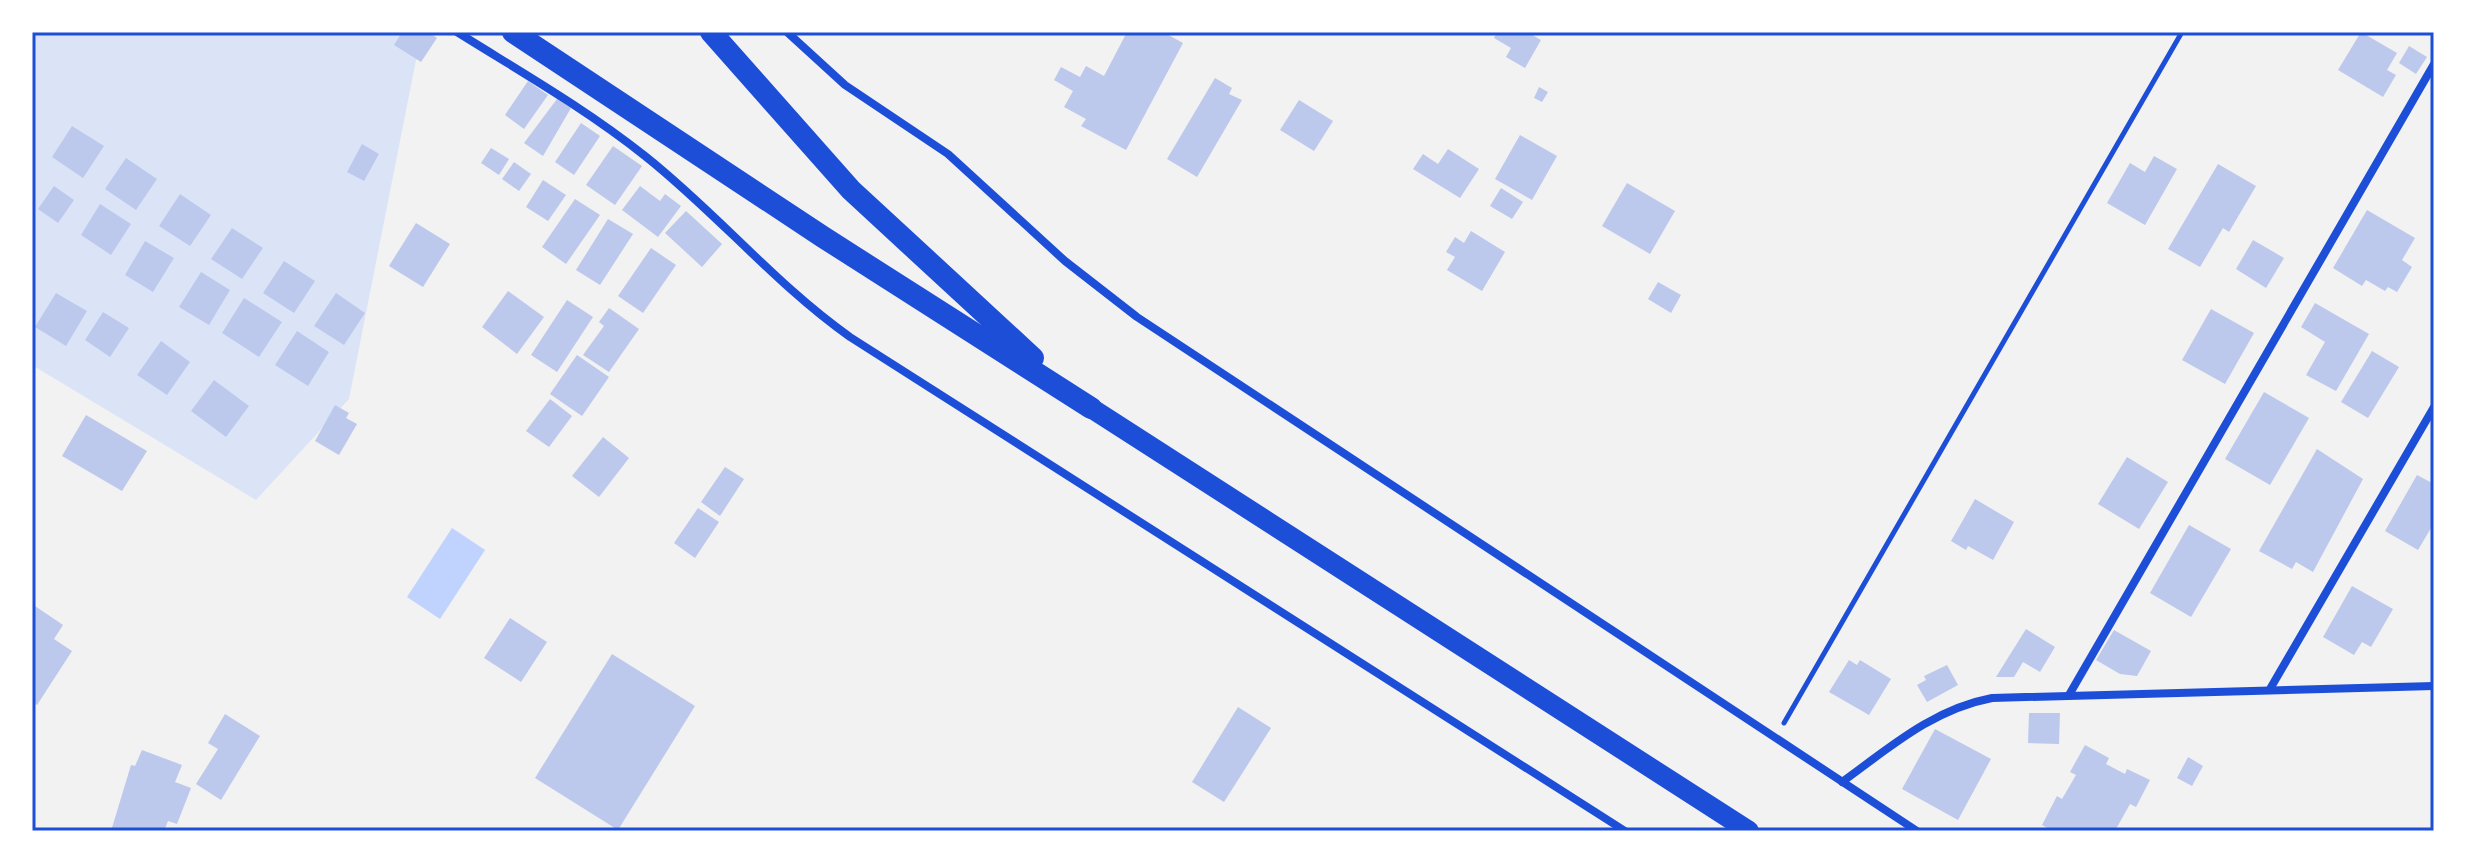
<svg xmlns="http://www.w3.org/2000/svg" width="2466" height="863" viewBox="0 0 2466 863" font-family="'Alegreya Sans',sans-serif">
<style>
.green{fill:#dbe4f7}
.water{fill:#bfd3fe}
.building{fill:#bdc9ec}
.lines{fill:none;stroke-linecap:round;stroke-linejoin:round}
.path{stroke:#1d4ed8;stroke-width:5}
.minor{stroke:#1d4ed8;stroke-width:8}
.primary{stroke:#1d4ed8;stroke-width:20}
.trunk{stroke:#1d4ed8;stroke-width:22}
.neatline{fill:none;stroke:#1d4ed8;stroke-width:3}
</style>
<rect width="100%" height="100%" fill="#f2f2f2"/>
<path class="green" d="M32,32H400L419,45L349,399L256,500L32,365Z"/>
<path class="water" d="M452,528L485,550L440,619L407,597Z"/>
<g class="building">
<path d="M402,32H428L437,38L421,62L394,45Z"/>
<path d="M1127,32H1163L1183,43L1126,150L1081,126L1086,119L1064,107L1073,91L1054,80L1061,67L1080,77L1086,66L1104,76Z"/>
<path d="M1497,32H1527L1541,40L1525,68L1506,57L1511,48L1494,38Z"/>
<path d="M2361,32L2397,53L2387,70L2396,75L2383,97L2338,70Z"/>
<path d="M2409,46L2427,57L2416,74L2399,63Z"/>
<path d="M1215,78L1232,88L1229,94L1242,100L1197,177L1167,159Z"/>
<path d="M528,81L548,95L524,129L505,115Z"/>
<path d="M1539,87L1548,92L1542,102L1534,98Z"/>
<path d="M557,99L571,108L543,156L524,143Z"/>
<path d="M1299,100L1333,121L1314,151L1280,130Z"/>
<path d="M581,123L600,136L574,175L555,162Z"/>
<path d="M72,126L104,146L83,178L52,157Z"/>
<path d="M1520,135L1557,156L1532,200L1495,179Z"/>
<path d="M362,144L379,154L364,181L347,172Z"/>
<path d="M613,146L642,166L615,205L586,185Z"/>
<path d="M491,148L509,159L499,175L481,163Z"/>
<path d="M1448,149L1479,169L1460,198L1413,169L1423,154L1438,164Z"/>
<path d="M2154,156L2177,169L2145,225L2107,203L2130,163L2145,172Z"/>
<path d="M126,158L157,179L136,210L105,189Z"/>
<path d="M514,162L531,174L519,191L502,179Z"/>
<path d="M2218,164L2256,186L2229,232L2223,228L2200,267L2168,249Z"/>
<path d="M543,180L566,195L548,221L526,207Z"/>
<path d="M1627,183L1675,211L1650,254L1602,226Z"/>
<path d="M54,186L74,200L58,223L38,209Z"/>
<path d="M640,186L660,201L665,194L681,206L658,237L622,210Z"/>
<path d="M1501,188L1523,202L1512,219L1490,206Z"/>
<path d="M180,194L211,215L190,246L159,226Z"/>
<path d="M575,199L600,215L566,264L542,247Z"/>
<path d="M100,204L131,224L111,255L81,235Z"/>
<path d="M2367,210L2415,238L2402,260L2412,267L2397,292L2388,287L2385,291L2366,280L2362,286L2333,268Z"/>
<path d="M686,211L722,244L702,267L665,233Z"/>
<path d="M608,219L633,234L600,285L576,270Z"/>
<path d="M416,223L450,244L423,287L389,266Z"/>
<path d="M232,228L263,248L242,279L211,259Z"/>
<path d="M1471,231L1505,252L1482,291L1447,270L1455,257L1446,252L1455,237L1464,243Z"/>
<path d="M2253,240L2284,258L2266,288L2236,269Z"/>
<path d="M145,241L174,258L153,292L125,275Z"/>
<path d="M651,248L676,265L643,313L618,296Z"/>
<path d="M284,261L315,281L294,313L263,293Z"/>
<path d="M201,272L230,290L209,325L179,307Z"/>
<path d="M1658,282L1681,295L1671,313L1648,299Z"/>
<path d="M508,291L544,317L517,354L482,327Z"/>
<path d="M56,293L87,311L66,346L35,327Z"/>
<path d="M336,293L365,313L344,345L314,326Z"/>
<path d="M244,298L282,322L259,357L222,333Z"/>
<path d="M567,300L593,317L557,372L531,355Z"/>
<path d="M2315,303L2369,334L2336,391L2306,375L2325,342L2301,327Z"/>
<path d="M609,308L639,329L609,372L583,355L604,326L599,322Z"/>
<path d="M2211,309L2254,333L2225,384L2182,360Z"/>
<path d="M103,312L129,328L110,357L85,340Z"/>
<path d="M297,331L329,352L308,386L275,365Z"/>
<path d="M161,341L190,362L167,395L137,375Z"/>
<path d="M2372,351L2399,367L2368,418L2341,402Z"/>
<path d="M577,355L609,377L582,416L550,394Z"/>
<path d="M214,380L249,406L226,437L191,411Z"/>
<path d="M2264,392L2309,418L2270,485L2225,459Z"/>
<path d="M550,399L572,416L549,447L526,431Z"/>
<path d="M335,405L349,413L346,418L357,424L339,455L315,441Z"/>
<path d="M86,415L147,451L122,491L62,456Z"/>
<path d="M603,437L629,458L599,497L572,476Z"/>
<path d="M2317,449L2363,479L2313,572L2296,562L2292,569L2259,551Z"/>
<path d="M2127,457L2168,482L2139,529L2098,504Z"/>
<path d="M725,467L744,479L720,516L701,502Z"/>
<path d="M2417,475L2434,484V523L2418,550L2385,531Z"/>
<path d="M1975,499L2014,522L1993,560L1968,546L1966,550L1951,541Z"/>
<path d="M698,508L719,522L695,558L674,543Z"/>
<path d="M2189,525L2231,549L2191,617L2150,593Z"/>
<path d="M2352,586L2393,609L2371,647L2362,642L2354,655L2323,637Z"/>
<path d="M32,604L63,625L54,639L72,651L37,705L32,702Z"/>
<path d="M510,618L547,642L521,682L484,658Z"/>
<path d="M2026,629L2055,647L2040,672L2023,662L2014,677H1996Z"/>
<path d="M2114,630L2151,651L2137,676L2120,674L2096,660Z"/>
<path d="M612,654L695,706L618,830L535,778Z"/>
<path d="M1849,660L1857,665L1860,660L1891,679L1869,715L1829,692Z"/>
<path d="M1947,665L1958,685L1927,702L1917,685L1926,680L1924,676Z"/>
<path d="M1238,707L1271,728L1224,802L1192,782Z"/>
<path d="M2029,713H2060L2059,744L2028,743Z"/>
<path d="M225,714L260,736L221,800L196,784L218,749L208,743Z"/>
<path d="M1935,729L1991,759L1958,820L1902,789Z"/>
<path d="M2085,745L2109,758L2106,764L2125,774L2127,769L2150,780L2136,807L2130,804L2116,829L2121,831H2053L2042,825L2057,796L2062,799L2076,775L2070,772Z"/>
<path d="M142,750L182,765L175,782L191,788L177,824L168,821L164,831H111L131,765L135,766Z"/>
<path d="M2188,757L2203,766L2192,786L2177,778Z"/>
</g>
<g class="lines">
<path class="path" d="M1784,723L2182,32"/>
<g class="minor">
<path d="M457,32C521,72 586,109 645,156C717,213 775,284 850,337L1625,831"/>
<path d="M787,32L845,85L948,154L1065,261L1137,317L1917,831"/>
<path d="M2270,689L2434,407"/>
<path d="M2069,695L2434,64"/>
<path d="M1842,782C1889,748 1933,709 1992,698L2434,686"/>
</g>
<path class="primary" d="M1091,408L1749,831"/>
<g class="trunk">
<path d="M513,32L823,237L1091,408"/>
<path d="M711,32L851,190L1033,358"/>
</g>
</g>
<rect width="2466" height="863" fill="none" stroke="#ffffff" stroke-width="68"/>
<rect x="34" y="34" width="2398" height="795" class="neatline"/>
</svg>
